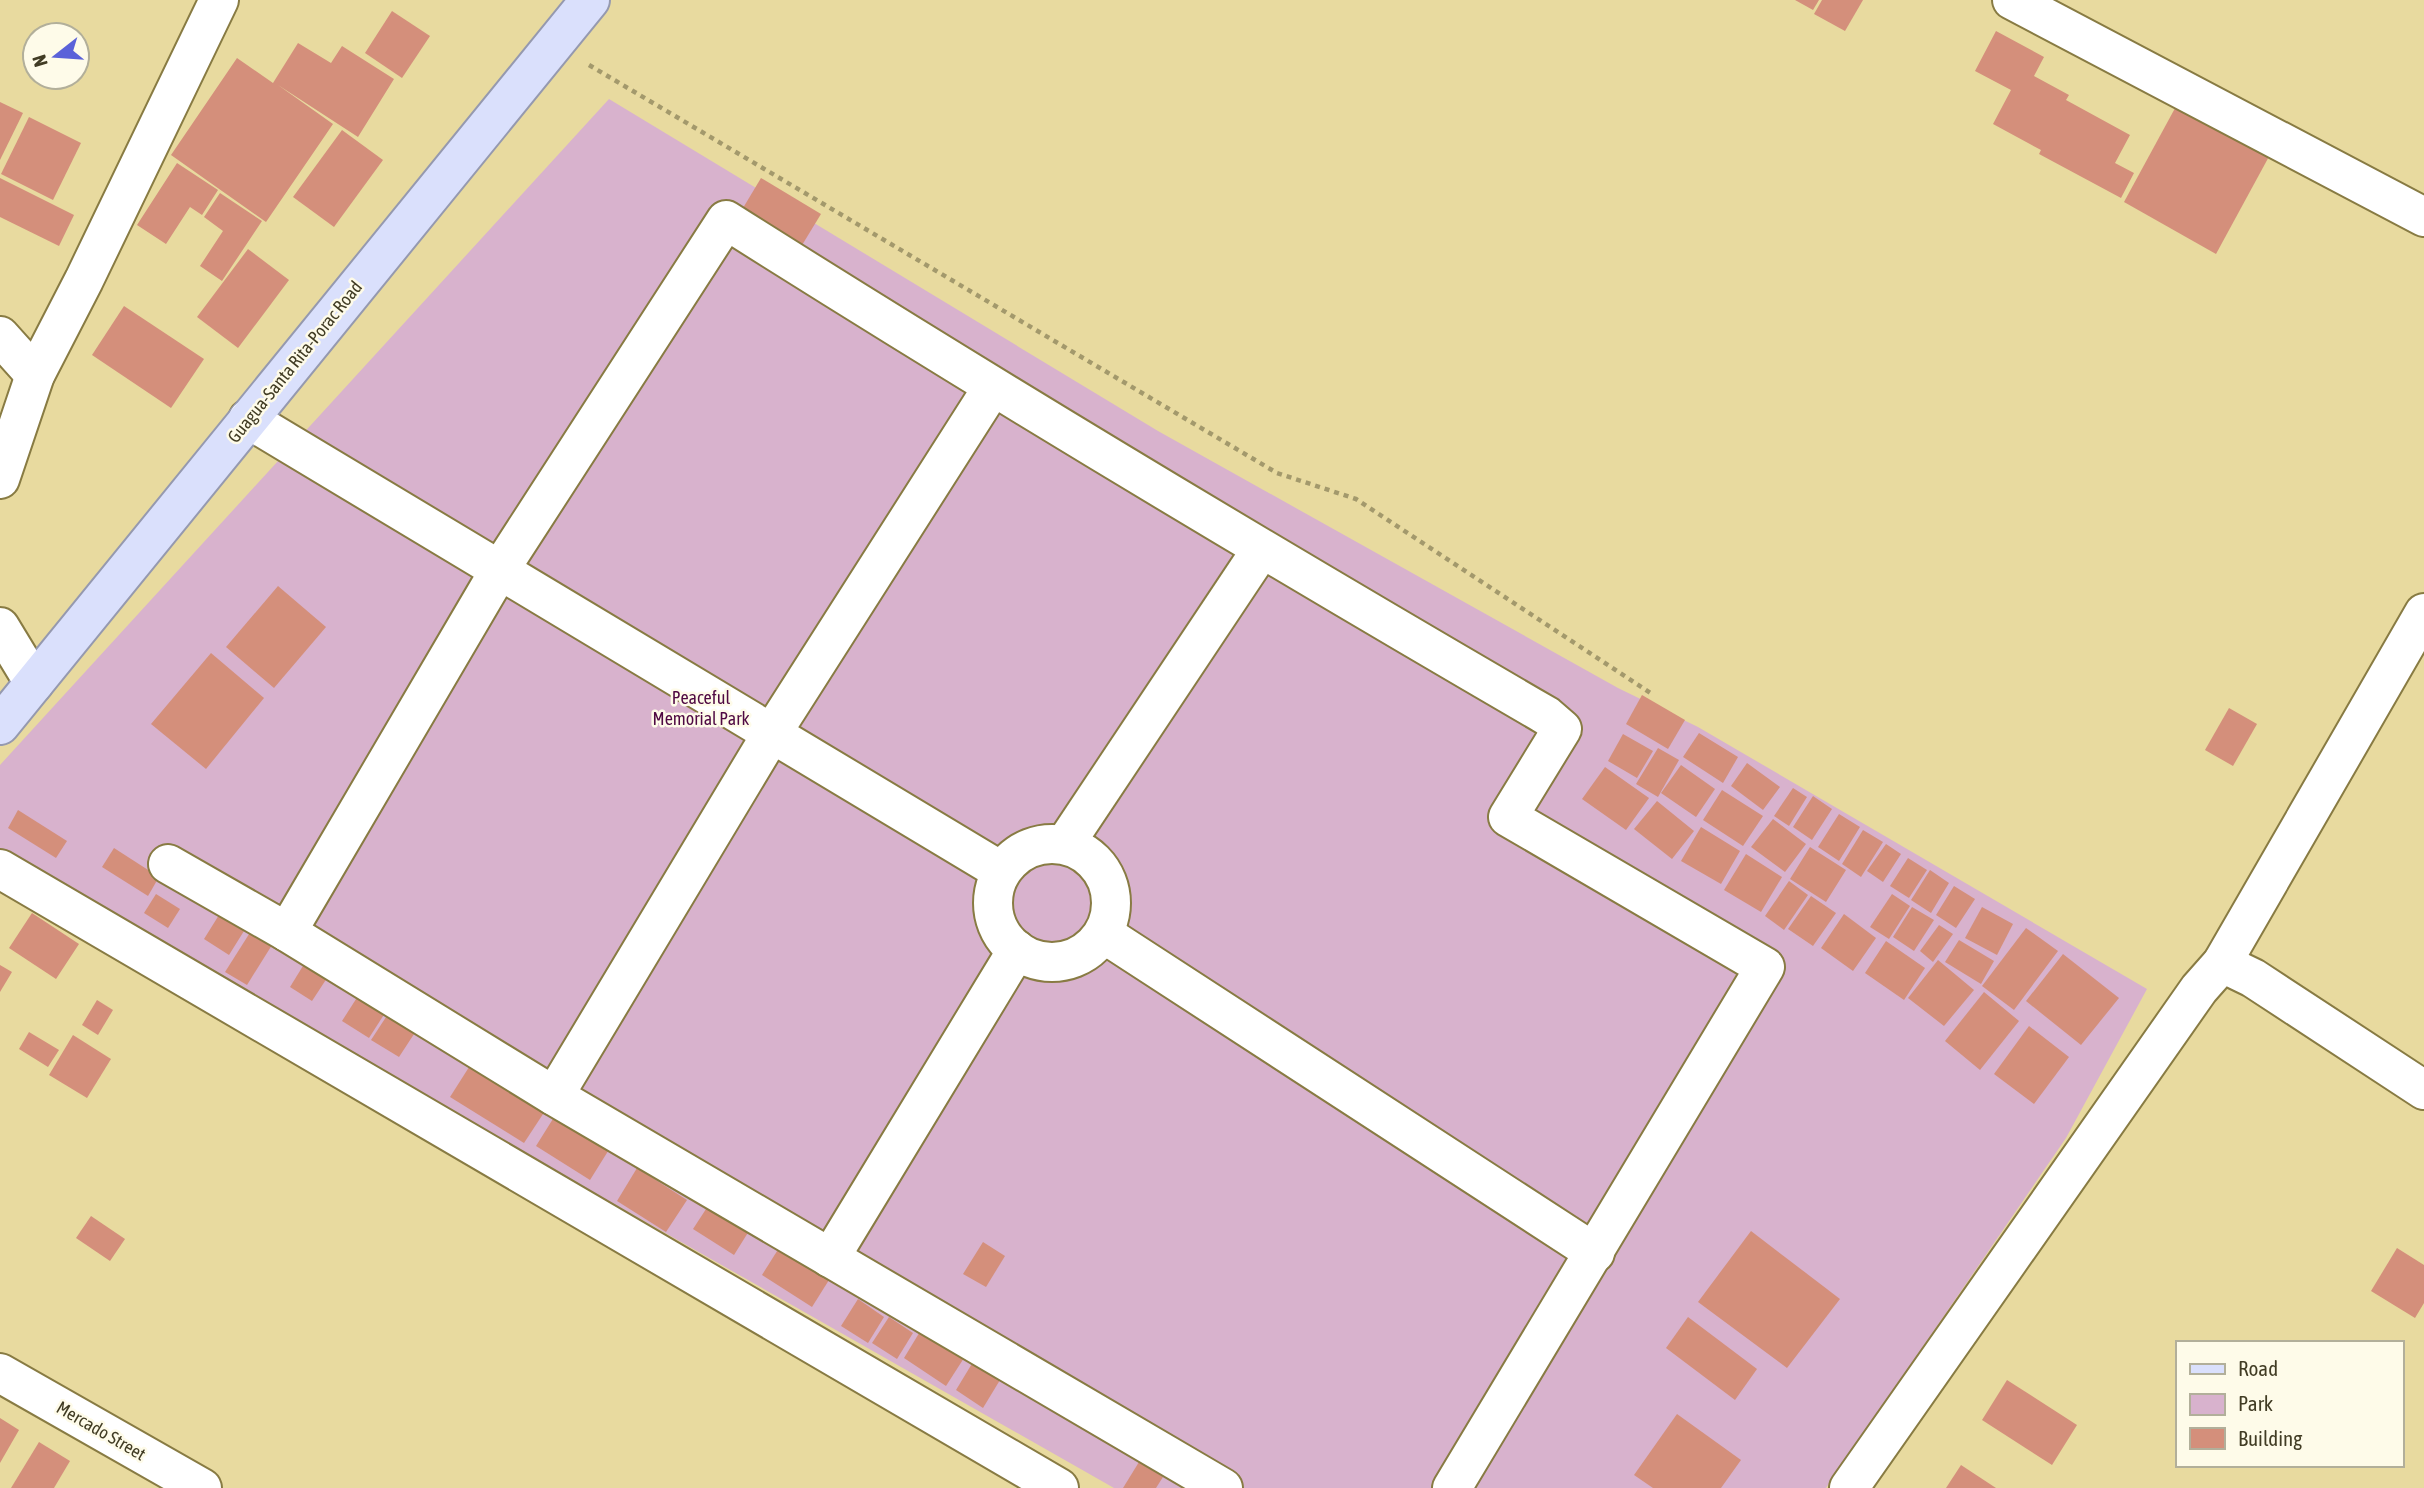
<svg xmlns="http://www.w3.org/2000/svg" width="2424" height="1488" viewBox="0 0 2424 1488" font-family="'Asap Condensed',sans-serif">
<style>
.green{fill:#d8b2cd}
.building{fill:#d48f7b}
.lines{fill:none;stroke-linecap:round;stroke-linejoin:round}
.minor-casing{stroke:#887b43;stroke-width:42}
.major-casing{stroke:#9599af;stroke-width:42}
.path{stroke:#a3996c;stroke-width:4.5;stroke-dasharray:5 5;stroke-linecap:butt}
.minor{stroke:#fff;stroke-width:38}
.major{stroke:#dae0fc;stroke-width:38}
.labels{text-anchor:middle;stroke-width:5;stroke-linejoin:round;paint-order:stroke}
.street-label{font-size:18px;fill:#413c24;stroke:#fefbe9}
.park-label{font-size:18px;fill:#4f0943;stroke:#fefbe9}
</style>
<rect width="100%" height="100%" fill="#e8da9f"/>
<path class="green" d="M609,99L1158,431L1618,688L1698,727L2147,989L2066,1138L1826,1488H1114L0,855V765Z"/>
<g class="building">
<path d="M1795,0H1819L1813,10Z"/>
<path d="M1822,0H1863L1845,31L1814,14Z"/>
<path d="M392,11L430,36L402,78L365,53Z"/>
<path d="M1996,31L2044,57L2034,76L2069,95L2066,100L2130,135L2115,163L2134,173L2121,198L2039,154L2041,150L1993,124L2011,90L1975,71Z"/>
<path d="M298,43L331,63L342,46L394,79L358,137L278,85L333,124L266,222L171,155L237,58L273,83Z"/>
<path d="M2180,99L2272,151L2216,254L2124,202Z"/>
<path d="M0,102L23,113L0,160Z"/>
<path d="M29,117L81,143L53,200L1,174Z"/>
<path d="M342,130L383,160L334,227L293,197Z"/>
<path d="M177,163L218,190L202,215L190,207L166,244L137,225Z"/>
<path d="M0,178L74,215L59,246L0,217Z"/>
<path d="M761,178L821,214L796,255L737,218Z"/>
<path d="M220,193L262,221L222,281L200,266L223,231L204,217Z"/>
<path d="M248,249L289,280L238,348L197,317Z"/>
<path d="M124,306L204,359L171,408L92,355Z"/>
<path d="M278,586L326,627L274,688L226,647Z"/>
<path d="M211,653L264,698L206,769L151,724Z"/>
<path d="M1642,695L1685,720L1668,749L1626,724Z"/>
<path d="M2229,708L2257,724L2233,766L2205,750Z"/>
<path d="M1699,733L1738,757L1723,783L1683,757Z"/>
<path d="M1623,734L1653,751L1637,778L1608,761Z"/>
<path d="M1658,748L1679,760L1658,797L1636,784Z"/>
<path d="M1747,763L1780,787L1763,810L1731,786Z"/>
<path d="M1681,765L1715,789L1696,817L1661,793Z"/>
<path d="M1605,767L1649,798L1626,830L1582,799Z"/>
<path d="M1793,788L1807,797L1789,826L1774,816Z"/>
<path d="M1722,790L1763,816L1743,846L1703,820Z"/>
<path d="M1813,796L1832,809L1812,840L1793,827Z"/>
<path d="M1657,801L1694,831L1672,859L1634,829Z"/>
<path d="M18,810L67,841L56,858L8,828Z"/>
<path d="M1839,814L1860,827L1839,861L1818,847Z"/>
<path d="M1773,819L1806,844L1785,872L1751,847Z"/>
<path d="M1701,827L1740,851L1721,884L1681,861Z"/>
<path d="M1863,830L1883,842L1861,877L1842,864Z"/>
<path d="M1886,844L1901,854L1883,882L1867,871Z"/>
<path d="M1810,847L1846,870L1826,902L1790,879Z"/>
<path d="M114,848L159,877L148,896L102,867Z"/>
<path d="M1746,854L1782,877L1761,912L1724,890Z"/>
<path d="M1908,858L1927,870L1909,898L1890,886Z"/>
<path d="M1930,870L1949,883L1931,913L1911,900Z"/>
<path d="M1789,881L1808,895L1784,930L1765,916Z"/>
<path d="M1954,886L1975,899L1956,928L1936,915Z"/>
<path d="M156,894L180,909L168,928L144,913Z"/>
<path d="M1892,894L1910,906L1889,939L1870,927Z"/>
<path d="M1811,896L1836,913L1813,946L1788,929Z"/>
<path d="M1912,907L1934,920L1914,951L1893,937Z"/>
<path d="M1982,907L2013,924L1997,955L1965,938Z"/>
<path d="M32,913L79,944L56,979L9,948Z"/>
<path d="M1844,914L1876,938L1853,971L1821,948Z"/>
<path d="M219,915L244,931L229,955L204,939Z"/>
<path d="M1939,925L1953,934L1933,962L1920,951Z"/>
<path d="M2026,928L2058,951L2014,1010L1982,986Z"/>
<path d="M251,931L272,945L247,985L225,972Z"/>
<path d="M1959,940L1994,961L1981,984L1945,962Z"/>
<path d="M1886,941L1925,968L1904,1000L1865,973Z"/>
<path d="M2063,954L2119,998L2081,1045L2026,1001Z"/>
<path d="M1938,960L1974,990L1944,1026L1908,998Z"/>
<path d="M306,961L329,975L312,1001L290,987Z"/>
<path d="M0,965L12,972L0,992Z"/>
<path d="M1984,992L2019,1021L1980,1070L1945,1041Z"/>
<path d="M358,996L385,1013L369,1038L342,1021Z"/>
<path d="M97,1000L113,1010L98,1035L82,1025Z"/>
<path d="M388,1014L416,1031L399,1057L371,1040Z"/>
<path d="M2029,1026L2069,1057L2034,1104L1994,1074Z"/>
<path d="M29,1032L59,1050L48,1067L19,1049Z"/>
<path d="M73,1035L111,1059L87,1098L49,1075Z"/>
<path d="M471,1064L545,1111L524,1143L450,1097Z"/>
<path d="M556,1114L610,1148L590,1180L536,1146Z"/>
<path d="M637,1168L687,1200L666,1232L617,1201Z"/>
<path d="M708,1206L749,1231L734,1255L693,1229Z"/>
<path d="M91,1216L125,1239L110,1261L76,1238Z"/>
<path d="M1751,1231L1840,1299L1787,1368L1698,1302Z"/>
<path d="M983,1242L1005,1256L986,1287L963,1274Z"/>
<path d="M779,1248L829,1280L812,1307L762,1275Z"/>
<path d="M2397,1248L2424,1265V1303L2415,1318L2371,1291Z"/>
<path d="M858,1299L884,1317L868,1343L841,1326Z"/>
<path d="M889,1317L913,1333L897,1359L872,1343Z"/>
<path d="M1688,1317L1757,1369L1735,1400L1666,1348Z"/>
<path d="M921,1330L964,1358L946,1386L904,1358Z"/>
<path d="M973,1362L1000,1380L983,1408L956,1390Z"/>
<path d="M2007,1380L2077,1425L2052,1465L1982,1420Z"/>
<path d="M1677,1414L1741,1460L1721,1488H1653L1634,1475Z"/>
<path d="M0,1418L19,1430L0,1463Z"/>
<path d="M39,1442L70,1461L54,1488H11Z"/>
<path d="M1139,1462L1163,1477L1156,1488H1123Z"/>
<path d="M1961,1465L1996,1488H1946Z"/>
</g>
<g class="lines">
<defs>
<g id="minor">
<path d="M2012,0L2424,217"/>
<path d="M0,336L35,375"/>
<path d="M248,419L1001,871"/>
<path d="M0,479L35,375L84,280L219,0"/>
<path d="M0,627L34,683"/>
<circle cx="1052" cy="903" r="59"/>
<path d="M1065,844L1261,550"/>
<path d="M168,864L287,932L554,1096L1223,1488"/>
<path d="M0,869L1059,1488"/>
<path d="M287,932L499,571L726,220C996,391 1270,555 1547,716L1562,729L1508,817L1765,967L1452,1488"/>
<path d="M1104,934L1595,1253"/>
<path d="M2222,963L2253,978L2424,1090"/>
<path d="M554,1096L772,733L992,388"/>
<path d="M830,1258L1017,950"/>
<path d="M0,1373L202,1488"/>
<path d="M1849,1488L2199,989L2222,963L2424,613"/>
</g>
<path id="major" d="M0,725L590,0"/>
</defs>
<use href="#minor" class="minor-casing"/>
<use href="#major" class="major-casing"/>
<path class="path" d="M589,65L1277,473L1356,499L1652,694"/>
<use href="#minor" class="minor"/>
<use href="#major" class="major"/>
</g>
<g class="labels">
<g class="street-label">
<text transform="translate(295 362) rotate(-51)" y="6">Guagua-Santa Rita-Porac Road</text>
<text transform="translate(101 1431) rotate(30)" y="6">Mercado Street</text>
</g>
<g class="park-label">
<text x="701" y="704">Peaceful<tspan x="701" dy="21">Memorial Park</tspan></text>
</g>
</g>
<rect x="2176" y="1341" width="228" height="126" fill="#fefbe9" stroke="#b2af9a" stroke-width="2"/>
<rect x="2190" y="1364" width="35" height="10" fill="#dae0fc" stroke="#b2af9a" stroke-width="2"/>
<text x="2238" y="1376" font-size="21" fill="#413c24">Road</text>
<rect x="2190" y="1394" width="35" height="21" fill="#d8b2cd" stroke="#b2af9a" stroke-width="2"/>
<text x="2238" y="1411" font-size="21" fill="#413c24">Park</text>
<rect x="2190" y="1428" width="35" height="21" fill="#d48f7b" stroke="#b2af9a" stroke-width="2"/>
<text x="2238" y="1446" font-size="21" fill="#413c24">Building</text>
<g transform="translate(56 56) rotate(253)"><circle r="33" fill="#fefbe9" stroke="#b2af9a" stroke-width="2"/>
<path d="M0-5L12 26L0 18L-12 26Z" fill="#5b62d9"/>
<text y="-10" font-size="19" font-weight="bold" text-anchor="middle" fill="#413c24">N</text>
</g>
</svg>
